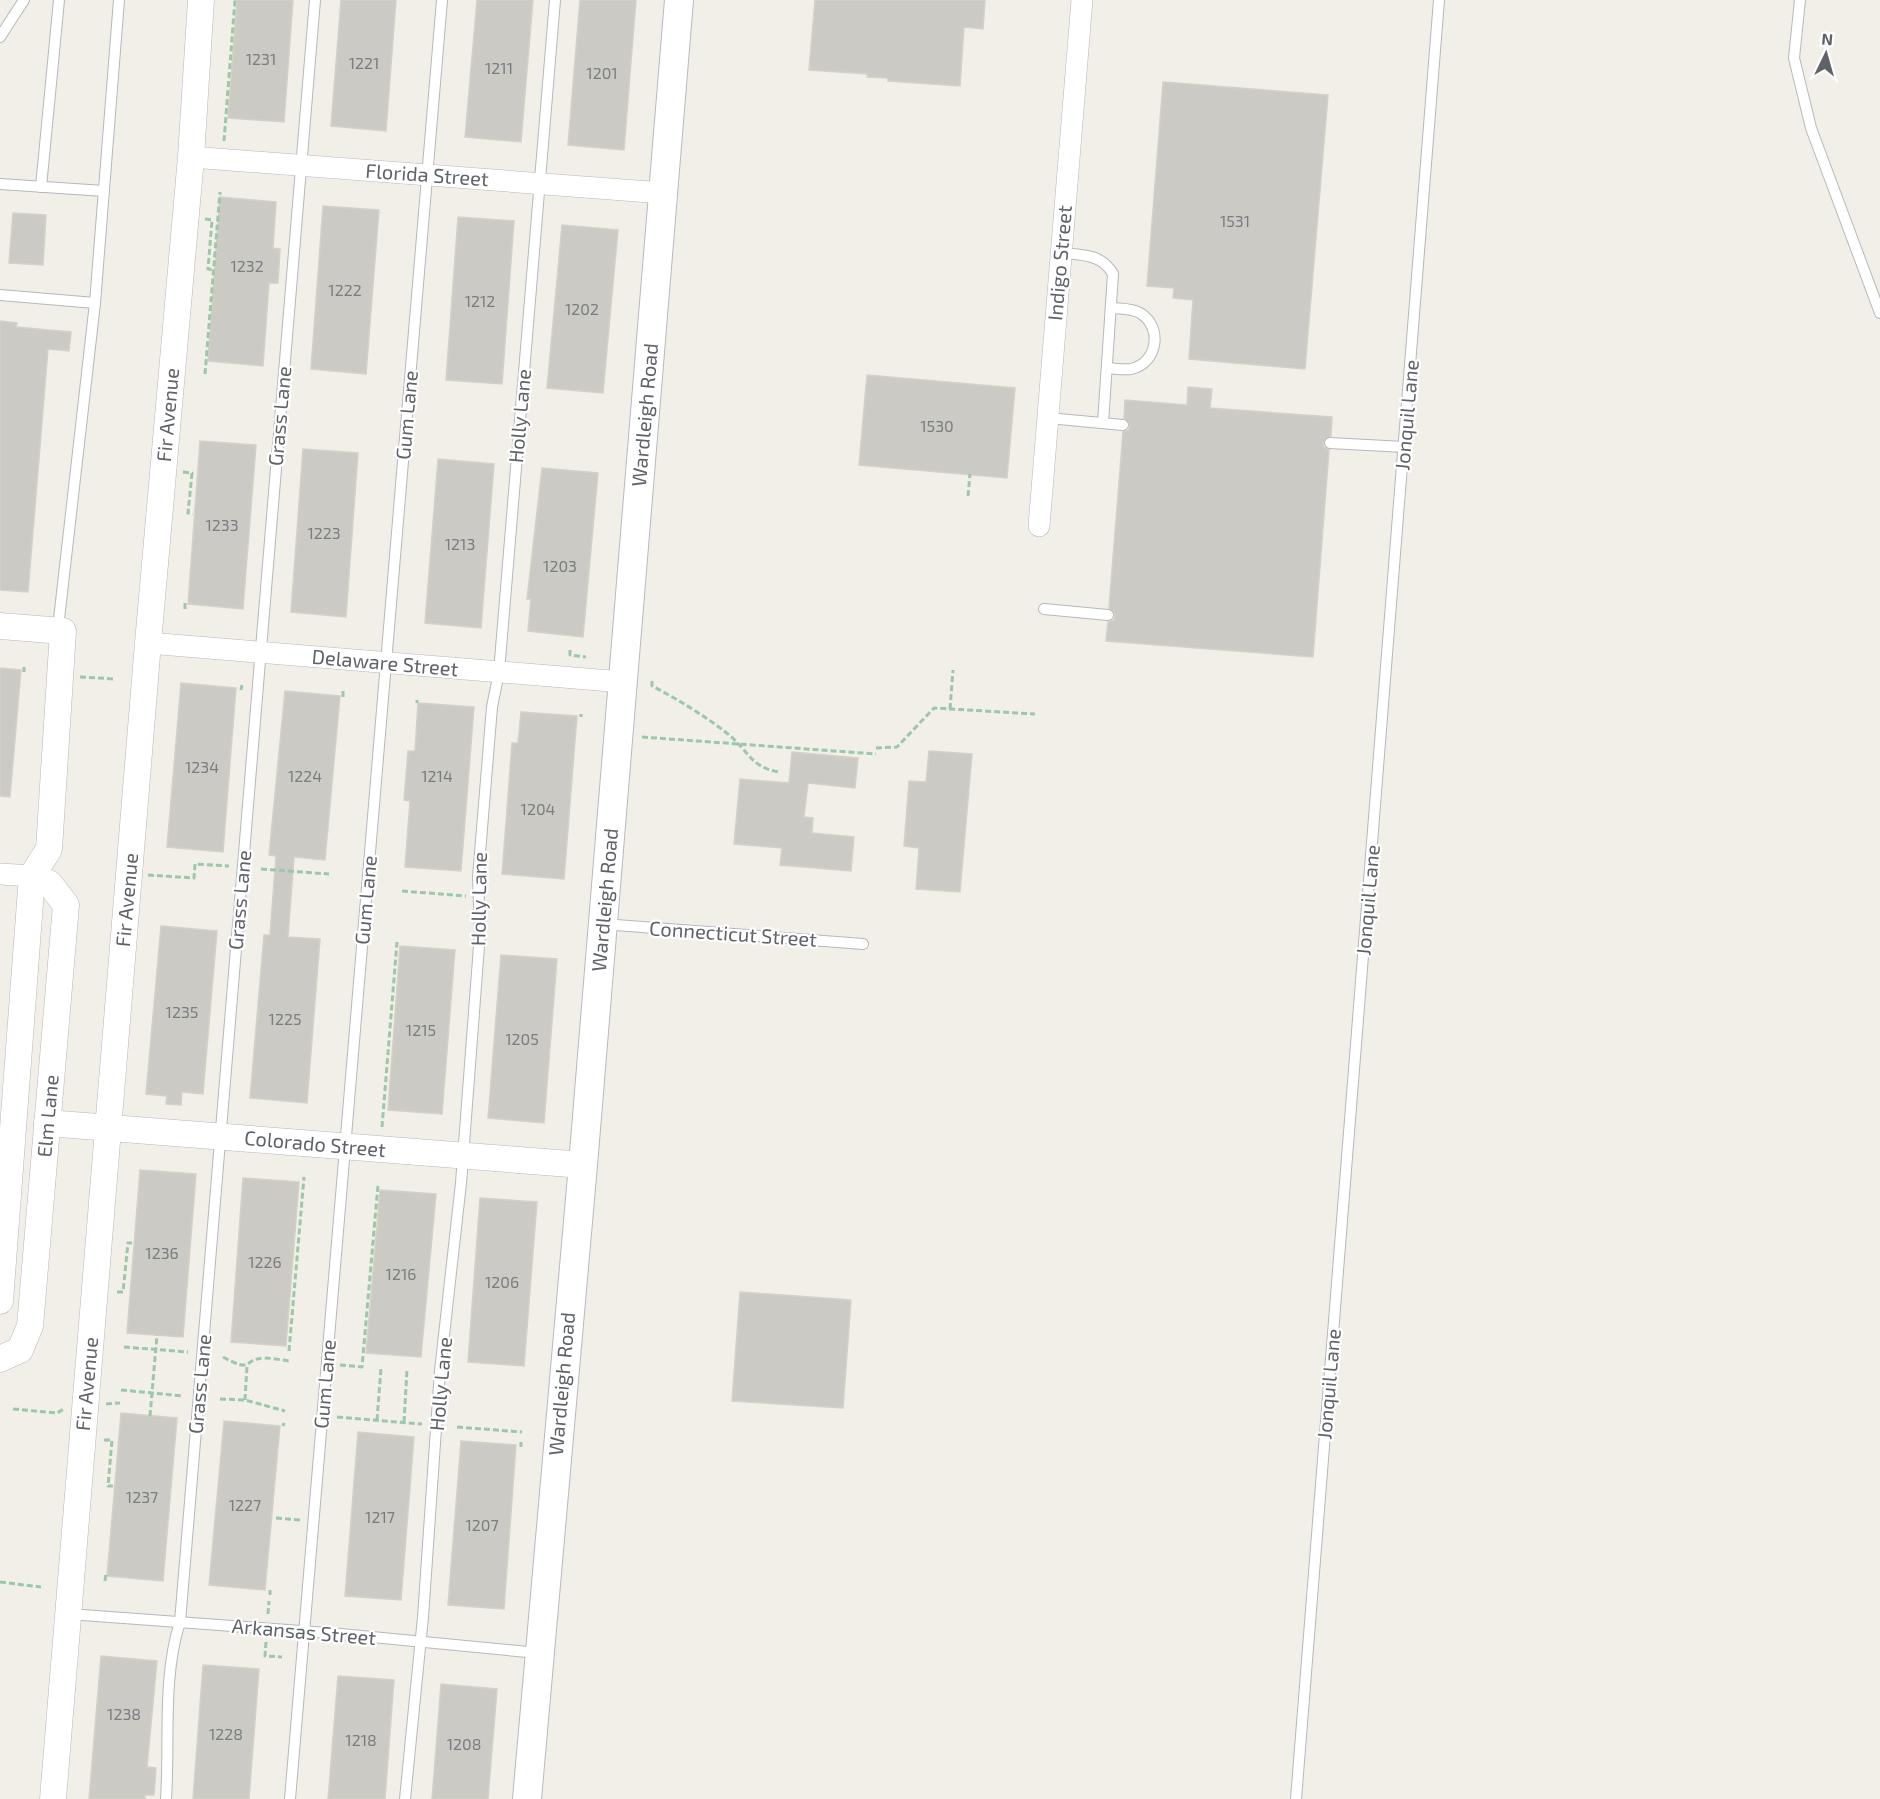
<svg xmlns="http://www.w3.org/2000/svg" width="1880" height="1799" viewBox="0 0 1880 1799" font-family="'Exo 2',sans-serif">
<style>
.building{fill:#cccac5;stroke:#d6d1c6;stroke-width:1.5}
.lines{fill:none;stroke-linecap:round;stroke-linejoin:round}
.service-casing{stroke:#b5b8bc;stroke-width:12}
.minor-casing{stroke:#b5b8bc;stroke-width:22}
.tertiary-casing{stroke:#b5b8bc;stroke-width:27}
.secondary-casing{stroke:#b6babf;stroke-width:30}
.path{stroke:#9cc7a9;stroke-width:3;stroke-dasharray:6 3;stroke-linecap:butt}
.service{stroke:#fff;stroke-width:10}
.minor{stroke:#fff;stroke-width:21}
.tertiary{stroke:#fff;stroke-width:26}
.secondary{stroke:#fff;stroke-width:28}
.labels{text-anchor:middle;stroke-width:4.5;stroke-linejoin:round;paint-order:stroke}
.number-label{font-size:16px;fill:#7a7d7f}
.street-label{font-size:20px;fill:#5f6368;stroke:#fff}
</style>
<rect width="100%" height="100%" fill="#f1efe8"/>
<g class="building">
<path d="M237,0H293L284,122L228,118Z"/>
<path d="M341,0H396L386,131L331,126Z"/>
<path d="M477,0H533L521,142L465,137Z"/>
<path d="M580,0H636L624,150L568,145Z"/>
<path d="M815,0H985L983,29L964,27L960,86L888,81V78L867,77L868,74L809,70Z"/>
<path d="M1163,82L1328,95L1305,369L1189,359L1193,300L1173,298L1174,288L1147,286Z"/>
<path d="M220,197L276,202L273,248L280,249L278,283H269L263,366L208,361Z"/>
<path d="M323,206L379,210L366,374L311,369Z"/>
<path d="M13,213L46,215L43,265L9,263Z"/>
<path d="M458,217L514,221L502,384L446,380Z"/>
<path d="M562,225L618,230L603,393L547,388Z"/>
<path d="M0,321L17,323L16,327L71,332L69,351L48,349L28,592L0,590Z"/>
<path d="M867,375L1015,388L1007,478L859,465Z"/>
<path d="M1188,387L1212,389L1210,408L1332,417L1331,436L1323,442L1324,447L1329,450L1313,657L1106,641L1108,622L1114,620L1115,615L1109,608L1123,432L1129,430L1130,425L1124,418L1125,400L1187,405Z"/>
<path d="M200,441L256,445L243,609L188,604Z"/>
<path d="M303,449L358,453L346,617L291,612Z"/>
<path d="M438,459L494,464L481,628L425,623Z"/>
<path d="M542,468L598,473L583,637L528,631L531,599H527Z"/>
<path d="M0,668L21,670L10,797L0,796Z"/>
<path d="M181,683L236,688L223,852L167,847Z"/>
<path d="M285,691L340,696L325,860L294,857L288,937L320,939L307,1103L250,1098L264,935H270L276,856L269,855Z"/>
<path d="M418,703L474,707L461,871L405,867L410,801L404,800L408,751H415Z"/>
<path d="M521,712L577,716L564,879L502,874L512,743H518Z"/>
<path d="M929,751L972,754L960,892L916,889L919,848L904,846L909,781L926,782Z"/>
<path d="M792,752L858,758L855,788L808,783L804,817L813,818L812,833L854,837L851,871L780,865L782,848L734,844L740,779L789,783Z"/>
<path d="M161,926L217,931L203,1094L182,1092L181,1105L166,1104L167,1096L146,1094Z"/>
<path d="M400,946L455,950L442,1114L388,1110Z"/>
<path d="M501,955L557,959L544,1123L488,1118Z"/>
<path d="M140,1170L196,1174L183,1337L127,1333Z"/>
<path d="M243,1178L299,1182L286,1346L231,1342Z"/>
<path d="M380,1190L436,1194L421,1357L366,1353Z"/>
<path d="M480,1198L537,1202L524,1366L468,1362Z"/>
<path d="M740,1292L851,1300L843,1408L732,1401Z"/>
<path d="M121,1413L177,1418L163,1581L107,1576Z"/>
<path d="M224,1421L280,1426L265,1590L209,1585Z"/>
<path d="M358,1432L414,1437L401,1600L345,1596Z"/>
<path d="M461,1441L516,1445L504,1609L448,1605Z"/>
<path d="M101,1656L157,1661L147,1767L156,1768L154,1795H145V1799H89Z"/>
<path d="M203,1665L259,1669L249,1799H193Z"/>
<path d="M338,1676L394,1680L385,1799H328Z"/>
<path d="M441,1684L497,1689L488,1799H432Z"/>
</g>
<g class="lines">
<defs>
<g id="service">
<path d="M1800,0L1794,58L1811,128L1880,313"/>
<path d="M0,37L24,0"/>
<path d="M0,184L104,191"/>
<path d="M41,187L59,0"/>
<path d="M1062,253C1082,255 1102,254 1113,274L1103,423"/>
<path d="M0,295L95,303"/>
<path d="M1107,368C1115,369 1124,370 1131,369C1158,363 1163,327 1140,313C1131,308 1122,309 1112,308"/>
<path d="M1048,418L1123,425"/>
<path d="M1330,443L1404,447"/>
<path d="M1044,609L1108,615"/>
<path d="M62,629L59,619L95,303L119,0"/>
<path d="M603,924L863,944"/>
<path d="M69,1614L341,1634L538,1653"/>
<path d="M166,1799C170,1741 162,1678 180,1622L315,0"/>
<path d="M290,1799L442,0"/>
<path d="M405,1799L423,1617L440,1371L461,1183L480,933L478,877L492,707L499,672L555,0"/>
<path d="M1296,1799L1439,0"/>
</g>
<g id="minor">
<path d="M191,157L663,193"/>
<path d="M1039,526L1082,0"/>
<path d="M148,643L623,682"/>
<path d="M0,874L32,876"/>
</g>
<g id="tertiary">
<path d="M0,626L63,631L49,849L32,876L0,1301"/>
<path d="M47,1123L583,1165"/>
<path d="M0,1359L20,1350L30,1326L66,905L50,884L32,876"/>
<path d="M53,1799L148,643L191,157L201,0"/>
</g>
<path id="secondary" d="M527,1799L583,1165L679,0"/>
</defs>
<use href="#service" class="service-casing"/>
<use href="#minor" class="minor-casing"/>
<use href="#tertiary" class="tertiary-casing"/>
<use href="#secondary" class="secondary-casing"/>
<g class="path">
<path d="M224,141L235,0"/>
<path d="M205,219L212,220L208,269L213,270"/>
<path d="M205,374L220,192"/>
<path d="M183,472L192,473L188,513L193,514"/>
<path d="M968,496L970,474"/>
<path d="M185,609V603"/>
<path d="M570,650V655L586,657"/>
<path d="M24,672V667"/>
<path d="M80,677L115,679"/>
<path d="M652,681V686C679,700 705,716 728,734C749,751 750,767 779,772"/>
<path d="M241,690L242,685"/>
<path d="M343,697V691"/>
<path d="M417,703V700"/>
<path d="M950,709L953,670"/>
<path d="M581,717V714"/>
<path d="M642,737L876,754"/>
<path d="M876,748L897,747L934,708L1035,714"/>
<path d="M261,869L329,874"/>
<path d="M148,875L194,878L195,864L229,866"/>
<path d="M402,891L466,896"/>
<path d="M382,1127L397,942"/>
<path d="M117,1292H123L128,1243H132"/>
<path d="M124,1347L188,1352"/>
<path d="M289,1351L304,1177"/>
<path d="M223,1357C254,1374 242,1359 264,1358C272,1358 281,1360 289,1361"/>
<path d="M340,1365L362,1367L378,1185"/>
<path d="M121,1390L183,1396"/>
<path d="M220,1399L245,1400L285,1411"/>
<path d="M245,1400L247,1366"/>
<path d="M106,1404L120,1403"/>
<path d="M13,1409L57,1413L64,1409"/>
<path d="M150,1416L157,1335"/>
<path d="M337,1417L422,1424"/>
<path d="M377,1420L381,1368"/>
<path d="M404,1422L407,1370"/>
<path d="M283,1426L284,1423"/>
<path d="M457,1427L522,1432"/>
<path d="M104,1440H112L108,1486H113"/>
<path d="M521,1447V1442"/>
<path d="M276,1518L301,1520"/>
<path d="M105,1581L106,1574"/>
<path d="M0,1582L41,1587"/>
<path d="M270,1595V1590"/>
<path d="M268,1614L269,1601"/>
<path d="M266,1642L265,1656L282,1657"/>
</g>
<use href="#service" class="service"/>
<use href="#minor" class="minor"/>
<use href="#tertiary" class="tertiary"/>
<use href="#secondary" class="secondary"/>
</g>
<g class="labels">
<g class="number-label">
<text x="261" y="65">1231</text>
<text x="364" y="69">1221</text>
<text x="499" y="74">1211</text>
<text x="602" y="79">1201</text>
<text x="1235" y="227">1531</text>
<text x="247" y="272">1232</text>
<text x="345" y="296">1222</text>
<text x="480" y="307">1212</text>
<text x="582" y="315">1202</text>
<text x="937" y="432">1530</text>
<text x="222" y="531">1233</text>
<text x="324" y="539">1223</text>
<text x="460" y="550">1213</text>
<text x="560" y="572">1203</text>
<text x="202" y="773">1234</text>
<text x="305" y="782">1224</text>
<text x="437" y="782">1214</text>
<text x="538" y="815">1204</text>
<text x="182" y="1018">1235</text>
<text x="285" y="1025">1225</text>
<text x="421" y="1036">1215</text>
<text x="522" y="1045">1205</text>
<text x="162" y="1259">1236</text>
<text x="265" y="1268">1226</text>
<text x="401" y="1280">1216</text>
<text x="502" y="1288">1206</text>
<text x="142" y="1503">1237</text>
<text x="245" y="1511">1227</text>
<text x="380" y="1523">1217</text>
<text x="482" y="1531">1207</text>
<text x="124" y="1720">1238</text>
<text x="226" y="1740">1228</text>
<text x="361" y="1746">1218</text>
<text x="464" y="1750">1208</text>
</g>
<g class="street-label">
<text transform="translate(427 175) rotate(4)" y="7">Florida Street</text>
<text transform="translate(1060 263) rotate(-85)" y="7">Indigo Street</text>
<text transform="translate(168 415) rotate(-85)" y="7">Fir Avenue</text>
<text transform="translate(407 415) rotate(-85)" y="7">Gum Lane</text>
<text transform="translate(645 415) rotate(-85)" y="7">Wardleigh Road</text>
<text transform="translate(1407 415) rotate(-85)" y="7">Jonquil Lane</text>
<text transform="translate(280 416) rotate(-85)" y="7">Grass Lane</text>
<text transform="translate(520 416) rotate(-85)" y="7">Holly Lane</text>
<text transform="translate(385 663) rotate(5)" y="7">Delaware Street</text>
<text transform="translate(479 899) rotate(-89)" y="7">Holly Lane</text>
<text transform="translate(127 900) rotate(-85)" y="7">Fir Avenue</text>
<text transform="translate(240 900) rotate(-85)" y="7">Grass Lane</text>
<text transform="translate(366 900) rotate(-85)" y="7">Gum Lane</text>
<text transform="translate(605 900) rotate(-85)" y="7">Wardleigh Road</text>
<text transform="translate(1368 900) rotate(-85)" y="7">Jonquil Lane</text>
<text transform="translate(733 934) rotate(4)" y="7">Connecticut Street</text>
<text transform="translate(48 1116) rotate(-85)" y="7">Elm Lane</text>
<text transform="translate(315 1144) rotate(5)" y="7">Colorado Street</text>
<text transform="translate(87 1384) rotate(-85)" y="7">Fir Avenue</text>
<text transform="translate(200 1384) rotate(-85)" y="7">Grass Lane</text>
<text transform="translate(325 1384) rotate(-85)" y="7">Gum Lane</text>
<text transform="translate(441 1384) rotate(-85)" y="7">Holly Lane</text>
<text transform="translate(562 1384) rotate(-85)" y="7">Wardleigh Road</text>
<text transform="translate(1329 1384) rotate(-85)" y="7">Jonquil Lane</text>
<text transform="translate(304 1632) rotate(5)" y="7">Arkansas Street</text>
</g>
</g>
<g transform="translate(1826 54) rotate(5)" stroke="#ffffff" stroke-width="4.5" paint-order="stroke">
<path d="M0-4.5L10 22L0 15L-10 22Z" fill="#5f6368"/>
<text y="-9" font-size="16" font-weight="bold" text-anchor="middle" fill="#5f6368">N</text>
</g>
</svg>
